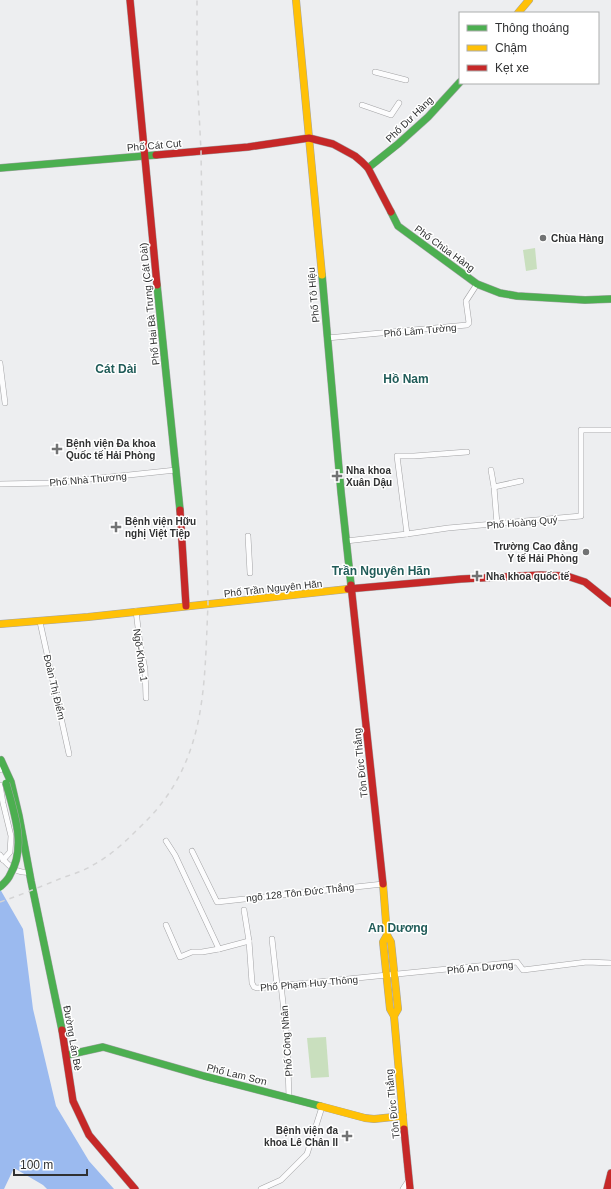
<svg xmlns="http://www.w3.org/2000/svg" width="611" height="1189" viewBox="0 0 611 1189" font-family="Arial,sans-serif">
<style>
.green{fill:#c9dfbe}
.water{fill:#9bbaef}
.lines{fill:none;stroke-linecap:round;stroke-linejoin:round}
.street-casing{stroke:#a3a3a5;stroke-width:6}
.fast-casing{stroke:#a3a3a5;stroke-width:8}
.slow-casing{stroke:#a3a3a5;stroke-width:8}
.jam-casing{stroke:#a3a3a5;stroke-width:8}
.street{stroke:#fcfcfd;stroke-width:5}
.fast{stroke:#4caf50;stroke-width:7}
.slow{stroke:#ffc107;stroke-width:7}
.jam{stroke:#c62828;stroke-width:7}
.rail{stroke:#d4d4d5;stroke-width:1.5;stroke-dasharray:5 5;stroke-linecap:butt}
.fast-bridge-casing{stroke:#a3a3a5;stroke-width:8;stroke-linecap:butt}
.fast-bridge{stroke:#4caf50;stroke-width:7}
.poi-dot{fill:#727374;stroke:#fff;stroke-width:1.5}
.labels{text-anchor:middle;stroke-width:3;stroke-linejoin:round;paint-order:stroke}
.street-label{font-size:10px;fill:#303132;stroke:#fff}
.poi-label{font-size:10px;font-weight:bold;fill:#303132;stroke:#fff;text-anchor:start}
.quarter-label{font-size:12px;font-weight:bold;fill:#215c59;stroke:#fff}
</style>
<rect width="100%" height="100%" fill="#edeef0"/>
<g class="green">
<path d="M535,248L537,269L526,271L523,250Z"/>
<path d="M326,1037L329,1077L311,1078L307,1038Z"/>
</g>
<path class="water" d="M0,889L23,929L33,1009L56,1106L89,1161L114,1189H47L43,1185L14,1168L4,1189H0Z"/>
<g class="lines">
<defs>
<g id="street">
<path d="M375,72L406,80"/>
<path d="M362,105L391,115L399,103"/>
<path d="M327,338L467,325L469,323L466,301L477,284"/>
<path d="M0,363L5,403"/>
<path d="M491,470L494,487L497,524"/>
<path d="M0,484L53,483L176,470"/>
<path d="M494,487L521,481"/>
<path d="M407,534L397,456H414L467,452"/>
<path d="M248,536L250,573"/>
<path d="M346,541L407,534L448,528L581,516V430H611"/>
<path d="M136,611L140,644L145,669L146,698"/>
<path d="M40,622L69,754"/>
<path d="M0,770L1,761"/>
<path d="M0,785L3,803L11,836L10,852L3,860"/>
<path d="M166,841L175,855L219,949"/>
<path d="M192,851L217,902L383,884"/>
<path d="M0,855C7,865 17,874 29,872"/>
<path d="M244,910L249,941L252,983L254,987L257,988L517,962L523,970L587,962L611,963"/>
<path d="M166,925L180,957L192,952H202L219,949L249,941"/>
<path d="M272,939L277,985"/>
<path d="M281,985L287,1038L289,1097"/>
<path d="M261,1189L281,1180L307,1154L322,1107"/>
<path d="M403,1189L409,1180"/>
</g>
<g id="fast">
<path d="M0,168L156,155"/>
<path d="M368,168L398,144L428,117L460,82"/>
<path d="M391,212L398,226L477,284L500,293L517,296L585,300L611,299"/>
<path d="M322,275L341,492L351,585"/>
<path d="M157,285L180,510"/>
<path d="M1,760L11,782L19,816L31,881L62,1030"/>
<path d="M67,1055L103,1047L204,1076L320,1106"/>
</g>
<g id="slow">
<path d="M296,0L322,275"/>
<path d="M518,13L529,0"/>
<path d="M0,624L88,617L348,589"/>
<path d="M383,884L387,935L391,942L398,1009L394,1016L404,1129"/>
<path d="M387,935L383,942L390,1009L394,1016"/>
<path d="M320,1106L365,1118L374,1119L403,1116"/>
</g>
<g id="jam">
<path d="M130,0L157,285"/>
<path d="M156,155L248,147L309,138L333,144L355,156L362,162L368,168L391,212"/>
<path d="M180,510L186,606"/>
<path d="M351,585L383,884"/>
<path d="M348,589L461,579L540,575L567,576L585,582L611,603"/>
<path d="M62,1030L73,1101L89,1135L135,1189"/>
<path d="M404,1129L410,1189"/>
<path d="M607,1189L611,1173"/>
</g>
</defs>
<use href="#street" class="street-casing"/>
<use href="#fast" class="fast-casing"/>
<use href="#slow" class="slow-casing"/>
<use href="#jam" class="jam-casing"/>
<use href="#street" class="street"/>
<use href="#fast" class="fast"/>
<use href="#slow" class="slow"/>
<use href="#jam" class="jam"/>
<path class="rail" d="M0,902C21,895 42,886 62,878C73,874 84,871 93,865C110,856 125,842 138,829C207,765 204,691 208,604L201,151L197,72V0"/>
<defs>
<path id="fast-bridge" d="M0,887C4,883 8,880 10,875C27,847 14,812 6,783"/>
</defs>
<use href="#fast-bridge" class="fast-bridge-casing"/>
<use href="#fast-bridge" class="fast-bridge"/>
</g>
<g class="poi-dot">
<circle cx="543" cy="238" r="4"/>
<path d="M55 443h4v4h4v4h-4v4h-4v-4h-4v-4h4z"/>
<path d="M335 470h4v4h4v4h-4v4h-4v-4h-4v-4h4z"/>
<path d="M114 521h4v4h4v4h-4v4h-4v-4h-4v-4h4z"/>
<circle cx="586" cy="552" r="4"/>
<path d="M475 570h4v4h4v4h-4v4h-4v-4h-4v-4h4z"/>
<path d="M345 1130h4v4h4v4h-4v4h-4v-4h-4v-4h4z"/>
</g>
<g class="labels">
<g class="street-label">
<text transform="translate(409 119) rotate(-44)" y="4">Phố Dư Hàng</text>
<text transform="translate(154 145) rotate(-5)" y="4">Phố Cát Cụt</text>
<text transform="translate(445 248) rotate(36)" y="4">Phố Chùa Hàng</text>
<text transform="translate(313 295) rotate(-95)" y="4">Phố Tô Hiệu</text>
<text transform="translate(149 304) rotate(-96)" y="4">Phố Hai Bà Trưng (Cát Dài)</text>
<text transform="translate(420 330) rotate(-5)" y="4">Phố Lâm Tường</text>
<text transform="translate(88 479) rotate(-5)" y="4">Phố Nhà Thương</text>
<text transform="translate(522 522) rotate(-5)" y="4">Phố Hoàng Quý</text>
<text transform="translate(273 588) rotate(-6)" y="4">Phố Trần Nguyên Hãn</text>
<text transform="translate(141 655) rotate(82)" y="4">Ngõ-Khoa 1</text>
<text transform="translate(55 687) rotate(77)" y="4">Đoàn Thị Điểm</text>
<text transform="translate(360 763) rotate(-96)" y="4">Tôn Đức Thắng</text>
<text transform="translate(300 892) rotate(-6)" y="4">ngõ 128 Tôn Đức Thắng</text>
<text transform="translate(480 967) rotate(-5)" y="4">Phố An Dương</text>
<text transform="translate(309 983) rotate(-5)" y="4">Phố Phạm Huy Thông</text>
<text transform="translate(73 1038) rotate(80)" y="4">Đường Lán Bè</text>
<text transform="translate(286 1041) rotate(-94)" y="4">Phố Công Nhân</text>
<text transform="translate(237 1074) rotate(14)" y="4">Phố Lam Sơn</text>
<text transform="translate(392 1104) rotate(-96)" y="4">Tôn Đức Thắng</text>
</g>
<g class="poi-label">
<text x="551" y="242">Chùa Hàng</text>
<text x="66" y="447">Bệnh viện Đa khoa<tspan x="66" dy="12">Quốc tế Hải Phòng</tspan></text>
<text x="346" y="474">Nha khoa<tspan x="346" dy="12">Xuân Dậu</tspan></text>
<text x="125" y="525">Bệnh viện Hữu<tspan x="125" dy="12">nghị Việt Tiệp</tspan></text>
<text x="578" y="550" text-anchor="end">Trường Cao đẳng<tspan x="578" dy="12">Y tế Hải Phòng</tspan></text>
<text x="486" y="580">Nha khoa quốc tế</text>
<text x="338" y="1134" text-anchor="end">Bệnh viện đa<tspan x="338" dy="12">khoa Lê Chân II</tspan></text>
</g>
<g class="quarter-label">
<text x="116" y="373">Cát Dài</text>
<text x="406" y="383">Hồ Nam</text>
<text x="381" y="575">Trần Nguyên Hãn</text>
<text x="398" y="932">An Dương</text>
</g>
</g>
<rect x="459" y="12" width="140" height="72" fill="#ffffff" stroke="#acadad"/>
<rect x="467" y="25" width="20" height="6" fill="#4caf50" stroke="#acadad"/>
<text x="495" y="32" font-size="12" fill="#303132">Thông thoáng</text>
<rect x="467" y="45" width="20" height="6" fill="#ffc107" stroke="#acadad"/>
<text x="495" y="52" font-size="12" fill="#303132">Chậm</text>
<rect x="467" y="65" width="20" height="6" fill="#c62828" stroke="#acadad"/>
<text x="495" y="72" font-size="12" fill="#303132">Kẹt xe</text>
<path d="M14 1169v6h73v-6" fill="none" stroke="#303132" stroke-width="2"/>
<text x="20" y="1169" font-size="12" fill="#303132" stroke="#ffffff" stroke-width="3" paint-order="stroke">100 m</text>
</svg>
